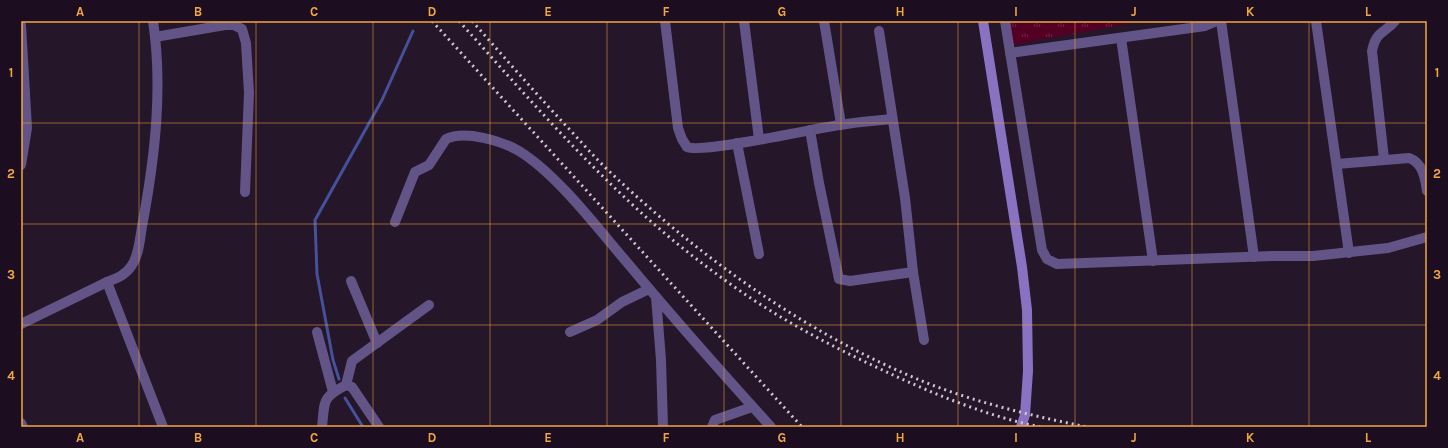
<svg xmlns="http://www.w3.org/2000/svg" width="1448" height="448" viewBox="0 0 1448 448" font-family="Karla,sans-serif">
<style>
.park{fill:url(#park-tufts)}
.lines{fill:none;stroke-linecap:round;stroke-linejoin:round}
.stream{stroke:#45519a;stroke-width:3}
.street{stroke:#625486;stroke-width:10}
.secondary{stroke:#8a72c3;stroke-width:10}
.rail{stroke:#d1c5d4;stroke-width:3;stroke-dasharray:2 4;stroke-linecap:butt}
.grid{fill:none;stroke:#f1a63f;stroke-width:1;stroke-opacity:0.55}
.neatline{fill:none;stroke:#f1a63f;stroke-width:1.5}
.grid-label{font-size:13px;text-anchor:middle;font-weight:bold;fill:#f1a63f}
</style>
<defs>
<pattern id="park-tufts" width="24" height="20" patternUnits="userSpaceOnUse"><rect width="24" height="20" fill="#540024"/><path d="M3 7l-1-3M5 7V3M7 7l1-3M15 17l-1-3M17 17v-4M19 17l1-3" fill="none" stroke="#6d2544"/></pattern>
</defs>
<rect width="100%" height="100%" fill="#25162a"/>
<path class="park" d="M1002,21H1143L1007,46Z"/>
<g class="lines">
<g class="stream">
<path d="M339,379L333,360L317,274L315,220L382,100L413,31"/>
<path d="M345,398L363,427"/>
</g>
<g class="street">
<path d="M665,21L678,128L682,139L687,147C703,154 815,128 840,125C858,122 875,121 892,119"/>
<path d="M744,21L759,139"/>
<path d="M824,21L841,124"/>
<path d="M1005,21L1042,250L1047,259L1057,264L1272,256H1313L1388,248L1427,237"/>
<path d="M1221,21L1254,257"/>
<path d="M1316,21L1349,253"/>
<path d="M21,25L27,128L21,165"/>
<path d="M879,31L905,198L913,272L924,340"/>
<path d="M155,37L225,25H234L242,29L246,43L249,93L245,192"/>
<path d="M1121,38L1153,261"/>
<path d="M1010,53L1205,26L1217,21"/>
<path d="M810,130L819,183L839,279L850,281L913,272"/>
<path d="M737,143L759,254"/>
<path d="M1384,159L1372,51C1376,31 1384,34 1395,21"/>
<path d="M1337,164L1409,158C1423,163 1425,178 1427,191"/>
<path d="M395,222L415,172L429,165L446,139C465,130 502,141 519,151C558,175 599,230 630,266C676,321 723,374 771,427"/>
<path d="M351,281L377,343"/>
<path d="M107,282C117,278 126,275 132,265C140,253 140,235 143,221C155,156 163,87 153,21"/>
<path d="M656,297L661,360L663,427"/>
<path d="M21,324L107,282L163,427"/>
<path d="M317,332L333,392"/>
<path d="M570,332L597,320L622,302L649,289"/>
<path d="M346,385L352,361L429,305"/>
<path d="M21,423L23,427"/>
<path d="M322,427C325,401 321,398 346,385L352,387L379,427"/>
<path d="M712,427L715,420L752,407"/>
</g>
<path class="secondary" d="M983,21L1022,267L1027,310L1028,371L1025,415L1021,427"/>
<g class="rail">
<path d="M432,21L802,427"/>
<path d="M459,21C540,111 619,204 718,275C771,315 830,346 891,374C936,395 993,418 1041,427"/>
<path d="M472,21C505,58 537,95 571,131C584,145 596,159 610,172C702,259 808,335 927,383C978,403 1033,416 1087,427"/>
</g>
</g>
<path class="grid" d="M139,21V427M256,21V427M373,21V427M490,21V427M607,21V427M724,21V427M841,21V427M958,21V427M1075,21V427M1192,21V427M1309,21V427M21,123H1427M21,224H1427M21,325H1427"/>
<rect width="1448" height="448" fill="none" stroke="#1c0d20" stroke-width="44"/>
<rect x="22" y="22" width="1404" height="404" class="neatline"/>
<g class="grid-label">
<text x="80" y="16">A</text>
<text x="198" y="16">B</text>
<text x="314" y="16">C</text>
<text x="432" y="16">D</text>
<text x="548" y="16">E</text>
<text x="666" y="16">F</text>
<text x="782" y="16">G</text>
<text x="900" y="16">H</text>
<text x="1016" y="16">I</text>
<text x="1134" y="16">J</text>
<text x="1250" y="16">K</text>
<text x="1368" y="16">L</text>
<text x="11" y="77">1</text>
<text x="1437" y="77">1</text>
<text x="11" y="178">2</text>
<text x="1437" y="178">2</text>
<text x="11" y="279">3</text>
<text x="1437" y="279">3</text>
<text x="11" y="380">4</text>
<text x="1437" y="380">4</text>
<text x="80" y="442">A</text>
<text x="198" y="442">B</text>
<text x="314" y="442">C</text>
<text x="432" y="442">D</text>
<text x="548" y="442">E</text>
<text x="666" y="442">F</text>
<text x="782" y="442">G</text>
<text x="900" y="442">H</text>
<text x="1016" y="442">I</text>
<text x="1134" y="442">J</text>
<text x="1250" y="442">K</text>
<text x="1368" y="442">L</text>
</g>
</svg>
